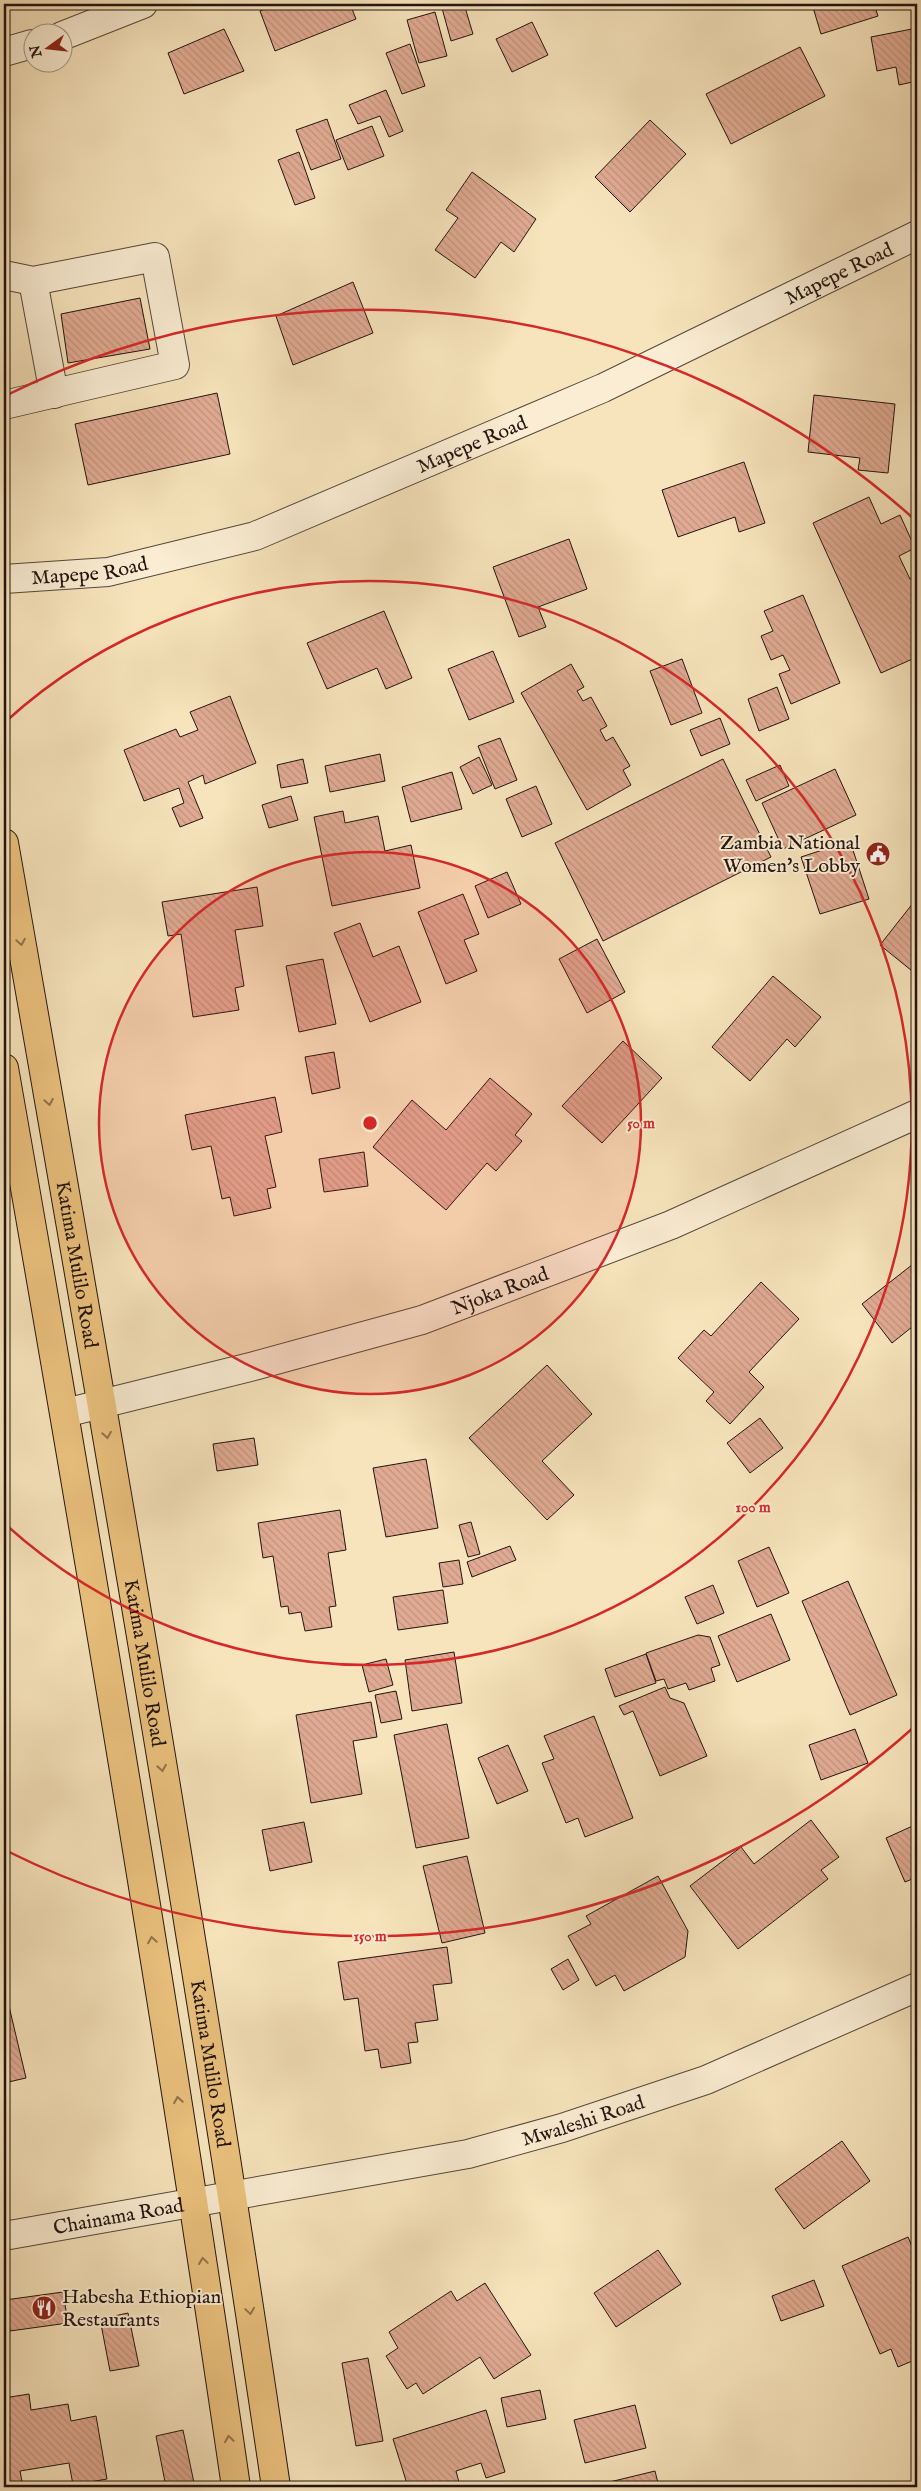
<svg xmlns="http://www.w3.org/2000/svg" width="921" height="2491" viewBox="0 0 921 2491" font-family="'IM FELL English',serif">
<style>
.building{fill:url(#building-back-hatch);stroke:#221410}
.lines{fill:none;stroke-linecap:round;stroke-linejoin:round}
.minor-casing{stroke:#57483b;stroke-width:30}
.major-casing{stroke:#221410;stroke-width:30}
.minor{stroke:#faedd3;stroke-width:28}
.major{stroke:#ecc27e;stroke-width:28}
.oneway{stroke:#91744c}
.ring{fill:none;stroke:#d62828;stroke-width:2.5}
.labels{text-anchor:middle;stroke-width:4;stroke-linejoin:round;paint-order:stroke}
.street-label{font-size:20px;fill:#221410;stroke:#faedd3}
.poi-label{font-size:20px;fill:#221410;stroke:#faedd3;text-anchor:end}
.centre{fill:#d62828;stroke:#faedd3;stroke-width:2.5}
.ring-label{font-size:15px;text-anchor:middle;font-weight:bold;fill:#d62828;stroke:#faedd3;stroke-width:4;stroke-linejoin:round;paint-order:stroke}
</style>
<defs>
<pattern id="building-back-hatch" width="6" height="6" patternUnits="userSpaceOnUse" patternTransform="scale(1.25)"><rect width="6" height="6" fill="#e1ab93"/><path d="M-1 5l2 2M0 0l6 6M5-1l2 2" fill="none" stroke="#c1927e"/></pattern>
</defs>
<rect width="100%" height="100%" fill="#f7e4bc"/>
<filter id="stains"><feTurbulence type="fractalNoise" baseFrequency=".004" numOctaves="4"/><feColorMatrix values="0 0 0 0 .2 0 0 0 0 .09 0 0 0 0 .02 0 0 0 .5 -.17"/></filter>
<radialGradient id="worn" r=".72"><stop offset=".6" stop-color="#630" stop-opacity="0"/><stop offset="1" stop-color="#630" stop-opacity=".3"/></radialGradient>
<g class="building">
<path d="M276,4H350L356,19L275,51L260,11Z"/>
<path d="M455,4H464L473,34L451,41L442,8Z"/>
<path d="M812,4H874L878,16L821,34Z"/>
<path d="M435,12L447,56L419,63L407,20Z"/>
<path d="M532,22L548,55L512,72L496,39Z"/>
<path d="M917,28V81L899,85L896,67L877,71L871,37Z"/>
<path d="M224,29L244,71L184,94L168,53Z"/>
<path d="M410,44L425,86L402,94L386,53Z"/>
<path d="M800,47L825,96L731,144L706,94Z"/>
<path d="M386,90L403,131L389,137L380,116L358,124L349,105Z"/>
<path d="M327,119L341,159L311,170L296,130Z"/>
<path d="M650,120L686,154L630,212L595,177Z"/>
<path d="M372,126L384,156L348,170L336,140Z"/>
<path d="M299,152L315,198L295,205L278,160Z"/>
<path d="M472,172L536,219L514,252L501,242L475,278L435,250L458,218L446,210Z"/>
<path d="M353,282L373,333L293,365L276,316Z"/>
<path d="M140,298L150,349L68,363L61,314Z"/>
<path d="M917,342V360L911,345Z"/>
<path d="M217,393L230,454L88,485L75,424Z"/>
<path d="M814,395L895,404L888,473L858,470L860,458L808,452Z"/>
<path d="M744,462L765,523L739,532L735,517L678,537L662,490Z"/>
<path d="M869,497L881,524L900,515L915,548L899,556L910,579L917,575V657L881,673L813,523Z"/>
<path d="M569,539L587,589L538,607L546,627L519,637L493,567Z"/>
<path d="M803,595L840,683L791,704L779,674L790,670L783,655L771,660L761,636L773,631L764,611Z"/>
<path d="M384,611L412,678L386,689L377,668L327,689L307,643Z"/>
<path d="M493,651L514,702L469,720L448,669Z"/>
<path d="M682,659L702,713L671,725L650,671Z"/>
<path d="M571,664L584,687L577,691L583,701L591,697L607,726L600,730L606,741L613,737L630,766L623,770L631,785L587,810L521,693Z"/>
<path d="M777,687L789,719L759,731L748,699Z"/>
<path d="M230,696L256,763L205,784L203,775L188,782L203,818L180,827L172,808L184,803L179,788L144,801L124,750L176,729L180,737L198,730L190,712Z"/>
<path d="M720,718L730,744L701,756L690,730Z"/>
<path d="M500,738L517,780L495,789L478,746Z"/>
<path d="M380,754L385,781L330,792L325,766Z"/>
<path d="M479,757L492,785L473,794L460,767Z"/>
<path d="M303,759L308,783L281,788L277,765Z"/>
<path d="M723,759L771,857L603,941L555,843Z"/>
<path d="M780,765L789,786L756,801L746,780Z"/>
<path d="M835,769L856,815L783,849L762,803Z"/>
<path d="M452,772L462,809L411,822L402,787Z"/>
<path d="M536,786L552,824L522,837L506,799Z"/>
<path d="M291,796L298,820L269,828L262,805Z"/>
<path d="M343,811L345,823L378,816L385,851L411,845L420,888L332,906L314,817Z"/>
<path d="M850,841L869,899L820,914L801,857Z"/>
<path d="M507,872L521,904L488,918L475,886Z"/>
<path d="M257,887L263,926L235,930L244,986L235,988L239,1010L193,1017L181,934L168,936L162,902Z"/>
<path d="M463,894L479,934L464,940L477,971L446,984L418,912Z"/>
<path d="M917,898V975L880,945Z"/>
<path d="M360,923L373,957L399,946L421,1002L370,1022L334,933Z"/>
<path d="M597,939L625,992L587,1013L559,959Z"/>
<path d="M323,959L336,1024L299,1032L286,966Z"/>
<path d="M773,976L821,1017L795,1047L787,1039L750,1081L712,1047Z"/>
<path d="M623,1041L662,1078L602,1143L562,1106Z"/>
<path d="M334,1052L340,1088L312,1094L305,1057Z"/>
<path d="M490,1078L532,1114L515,1135L522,1141L496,1171L487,1163L446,1210L373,1147L412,1100L446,1130Z"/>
<path d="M275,1097L282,1132L265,1136L276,1187L267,1189L271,1208L234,1216L230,1197L222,1199L211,1146L192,1150L185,1115Z"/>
<path d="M364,1152L368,1186L324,1192L319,1159Z"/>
<path d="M917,1261V1323L892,1343L862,1304Z"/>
<path d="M761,1282L799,1319L749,1372L764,1387L730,1424L706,1401L714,1392L678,1358L704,1330L711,1336Z"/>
<path d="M547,1365L592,1414L542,1461L574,1495L547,1520L469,1438Z"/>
<path d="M760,1418L783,1448L750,1473L727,1443Z"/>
<path d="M254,1438L258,1465L217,1471L213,1444Z"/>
<path d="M426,1459L438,1528L386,1537L373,1468Z"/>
<path d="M340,1510L346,1550L328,1553L336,1606L329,1607L332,1627L305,1631L301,1612L289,1614L288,1606L281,1607L273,1556L263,1558L258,1523Z"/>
<path d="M471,1522L480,1554L468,1557L459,1525Z"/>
<path d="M510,1546L516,1560L472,1577L467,1562Z"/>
<path d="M769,1547L789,1593L757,1607L738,1561Z"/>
<path d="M459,1560L463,1584L443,1587L439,1563Z"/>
<path d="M848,1581L897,1695L850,1715L802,1601Z"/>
<path d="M713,1585L724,1613L697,1624L685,1597Z"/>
<path d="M443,1590L448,1623L398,1630L393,1597Z"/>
<path d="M771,1614L790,1660L737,1682L718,1636Z"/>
<path d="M698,1635L710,1637L720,1665L711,1668L715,1681L689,1690L686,1683L668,1689L664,1679L656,1681L646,1653Z"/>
<path d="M454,1652L462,1703L412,1711L405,1660Z"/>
<path d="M646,1654L656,1683L615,1697L605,1669Z"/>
<path d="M386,1659L393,1685L369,1692L362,1665Z"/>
<path d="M665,1687L670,1698L684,1703L707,1756L660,1776L633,1711L624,1715L619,1706Z"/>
<path d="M396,1691L402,1719L381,1723L375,1695Z"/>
<path d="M371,1702L377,1737L353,1741L362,1794L311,1803L296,1715Z"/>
<path d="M594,1716L633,1818L585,1837L578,1818L566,1823L542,1763L554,1759L544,1736Z"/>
<path d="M447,1724L469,1838L416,1848L394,1735Z"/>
<path d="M855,1729L868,1763L821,1780L809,1745Z"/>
<path d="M508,1745L528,1791L497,1804L478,1758Z"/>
<path d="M811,1820L839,1857L821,1870L828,1879L738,1949L690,1886L741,1847L754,1864Z"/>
<path d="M304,1822L312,1862L270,1871L262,1830Z"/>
<path d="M917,1824V1877L905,1882L886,1838Z"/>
<path d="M467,1856L485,1933L442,1943L423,1866Z"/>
<path d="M658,1876L688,1931L685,1957L624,1991L615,1975L596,1986L568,1936L591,1924L586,1916Z"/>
<path d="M447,1947L452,1983L433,1985L438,2020L415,2023L418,2042L408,2043L411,2063L381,2068L378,2049L365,2051L358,1998L344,2000L338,1962Z"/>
<path d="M568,1959L579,1980L563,1990L551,1969Z"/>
<path d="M4,1985L26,2078L4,2083Z"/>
<path d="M842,2141L870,2181L804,2229L775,2189Z"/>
<path d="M908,2237L917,2258V2359L898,2367L891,2349L880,2354L842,2266Z"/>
<path d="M658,2250L681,2284L616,2327L594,2293Z"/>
<path d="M814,2280L824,2306L781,2321L772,2296Z"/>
<path d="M485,2283L531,2355L494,2379L480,2357L423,2394L416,2383L407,2389L386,2356L398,2348L389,2332L451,2291L457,2301Z"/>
<path d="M63,2292L68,2323L10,2331L5,2300Z"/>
<path d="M128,2313L139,2366L110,2371L100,2319Z"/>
<path d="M368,2358L383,2441L356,2446L342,2363Z"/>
<path d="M540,2390L546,2419L507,2427L501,2398Z"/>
<path d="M29,2394L31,2410L68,2404L71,2421L96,2416L107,2479L73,2485L69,2463L20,2471L23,2487H4V2398Z"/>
<path d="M635,2405L646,2448L585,2463L574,2420Z"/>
<path d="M486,2410L505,2472L486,2478L481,2463L456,2471L460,2486L425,2487L424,2484L408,2487L393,2439Z"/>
<path d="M183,2430L194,2483L166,2487L156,2436Z"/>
<path d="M655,2471L659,2487H589Z"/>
</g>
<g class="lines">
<defs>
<g id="minor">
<path d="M62,36L143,4"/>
<path d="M4,52L32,44"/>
<path d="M4,275L33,281L155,257L175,365L4,405"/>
<path d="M33,281L54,394"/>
<path id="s1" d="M4,579L108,572L255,536L603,388L917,235"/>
<path id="s2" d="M65,1413L254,1366L422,1320L671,1225L917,1114"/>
<path id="s3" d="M4,2236L468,2154L562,2128L706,2080L917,1987"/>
</g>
<g id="major">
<path id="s4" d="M4,843C100,1390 195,1937 276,2487"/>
<path d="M4,1068C87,1540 167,2013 236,2487"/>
</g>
</defs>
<use href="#minor" class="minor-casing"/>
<use href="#major" class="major-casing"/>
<use href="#minor" class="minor"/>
<use href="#major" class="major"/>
</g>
<defs><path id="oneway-chevron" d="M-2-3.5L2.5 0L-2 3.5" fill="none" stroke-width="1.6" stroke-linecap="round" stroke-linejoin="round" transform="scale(1.25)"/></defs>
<g class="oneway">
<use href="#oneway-chevron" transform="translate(21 942) rotate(80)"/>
<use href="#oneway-chevron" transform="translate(49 1102) rotate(80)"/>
<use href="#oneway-chevron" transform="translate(107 1435) rotate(81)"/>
<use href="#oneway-chevron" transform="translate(162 1768) rotate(81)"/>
<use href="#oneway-chevron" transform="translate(152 1940) rotate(-99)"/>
<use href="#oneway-chevron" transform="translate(178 2100) rotate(-99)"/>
<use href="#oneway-chevron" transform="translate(203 2261) rotate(-98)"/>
<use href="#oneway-chevron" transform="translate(250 2311) rotate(82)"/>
<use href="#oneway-chevron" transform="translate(229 2439) rotate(-98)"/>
</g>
<circle cx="370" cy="1123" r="271" fill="#d62828" fill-opacity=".12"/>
<g class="ring">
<circle cx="370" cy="1123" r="271"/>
<path d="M4 723A542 542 0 1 1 4 1523"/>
<path d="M914 1727A813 813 0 0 1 7 1851M7 395A813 813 0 0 1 914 519"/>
</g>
<defs>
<symbol id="civic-disc" viewBox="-11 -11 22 22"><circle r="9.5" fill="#8f2418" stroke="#faedd3"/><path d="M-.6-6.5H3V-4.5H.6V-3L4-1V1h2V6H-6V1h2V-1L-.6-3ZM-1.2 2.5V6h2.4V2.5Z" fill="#fff"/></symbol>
<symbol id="restaurant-disc" viewBox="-11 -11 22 22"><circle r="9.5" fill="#8f2418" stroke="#faedd3"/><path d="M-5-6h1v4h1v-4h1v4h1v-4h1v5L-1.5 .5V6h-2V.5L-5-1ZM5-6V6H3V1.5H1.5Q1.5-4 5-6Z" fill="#fff"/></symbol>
</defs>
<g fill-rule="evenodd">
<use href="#civic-disc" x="864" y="840" width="28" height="28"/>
<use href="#restaurant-disc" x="30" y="2294" width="28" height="28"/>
</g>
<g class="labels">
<g class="street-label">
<text dy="7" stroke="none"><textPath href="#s1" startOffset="896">Mapepe Road</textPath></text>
<text dy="7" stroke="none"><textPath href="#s1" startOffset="491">Mapepe Road</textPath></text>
<text dy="7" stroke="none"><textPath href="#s1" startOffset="86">Mapepe Road</textPath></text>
<text dy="7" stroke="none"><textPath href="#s4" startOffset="428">Katima Mulilo Road</textPath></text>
<text dy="7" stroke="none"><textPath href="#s2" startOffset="452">Njoka Road</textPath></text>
<text dy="7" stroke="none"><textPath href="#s4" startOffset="832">Katima Mulilo Road</textPath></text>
<text dy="7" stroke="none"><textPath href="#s4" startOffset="1238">Katima Mulilo Road</textPath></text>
<text dy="7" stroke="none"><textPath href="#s3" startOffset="591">Mwaleshi Road</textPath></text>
<text dy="7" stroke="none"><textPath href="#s3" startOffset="116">Chainama Road</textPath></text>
</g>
<g class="poi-label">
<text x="860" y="849">Zambia National<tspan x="860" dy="23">Women's Lobby</tspan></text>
<text x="62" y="2303" text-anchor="start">Habesha Ethiopian<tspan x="62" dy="23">Restaurants</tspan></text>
</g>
</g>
<circle cx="370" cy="1123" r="8" class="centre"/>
<g class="ring-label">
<text x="641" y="1128">50 m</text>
<text x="753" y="1512">100 m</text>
<text x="370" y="1941">150 m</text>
</g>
<rect width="921" height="2491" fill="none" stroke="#f7e4bc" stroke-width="20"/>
<rect x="5" y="5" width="911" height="2481" fill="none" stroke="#221410" stroke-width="2.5"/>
<rect x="10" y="10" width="901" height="2471" fill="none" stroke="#221410"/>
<g transform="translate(48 48) rotate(255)"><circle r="24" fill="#faedd3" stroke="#a49685"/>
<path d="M0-4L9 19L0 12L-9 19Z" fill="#8f2418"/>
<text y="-8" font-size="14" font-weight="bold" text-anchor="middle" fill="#221410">N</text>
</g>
<rect width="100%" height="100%" filter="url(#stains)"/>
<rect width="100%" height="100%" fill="url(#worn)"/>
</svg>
